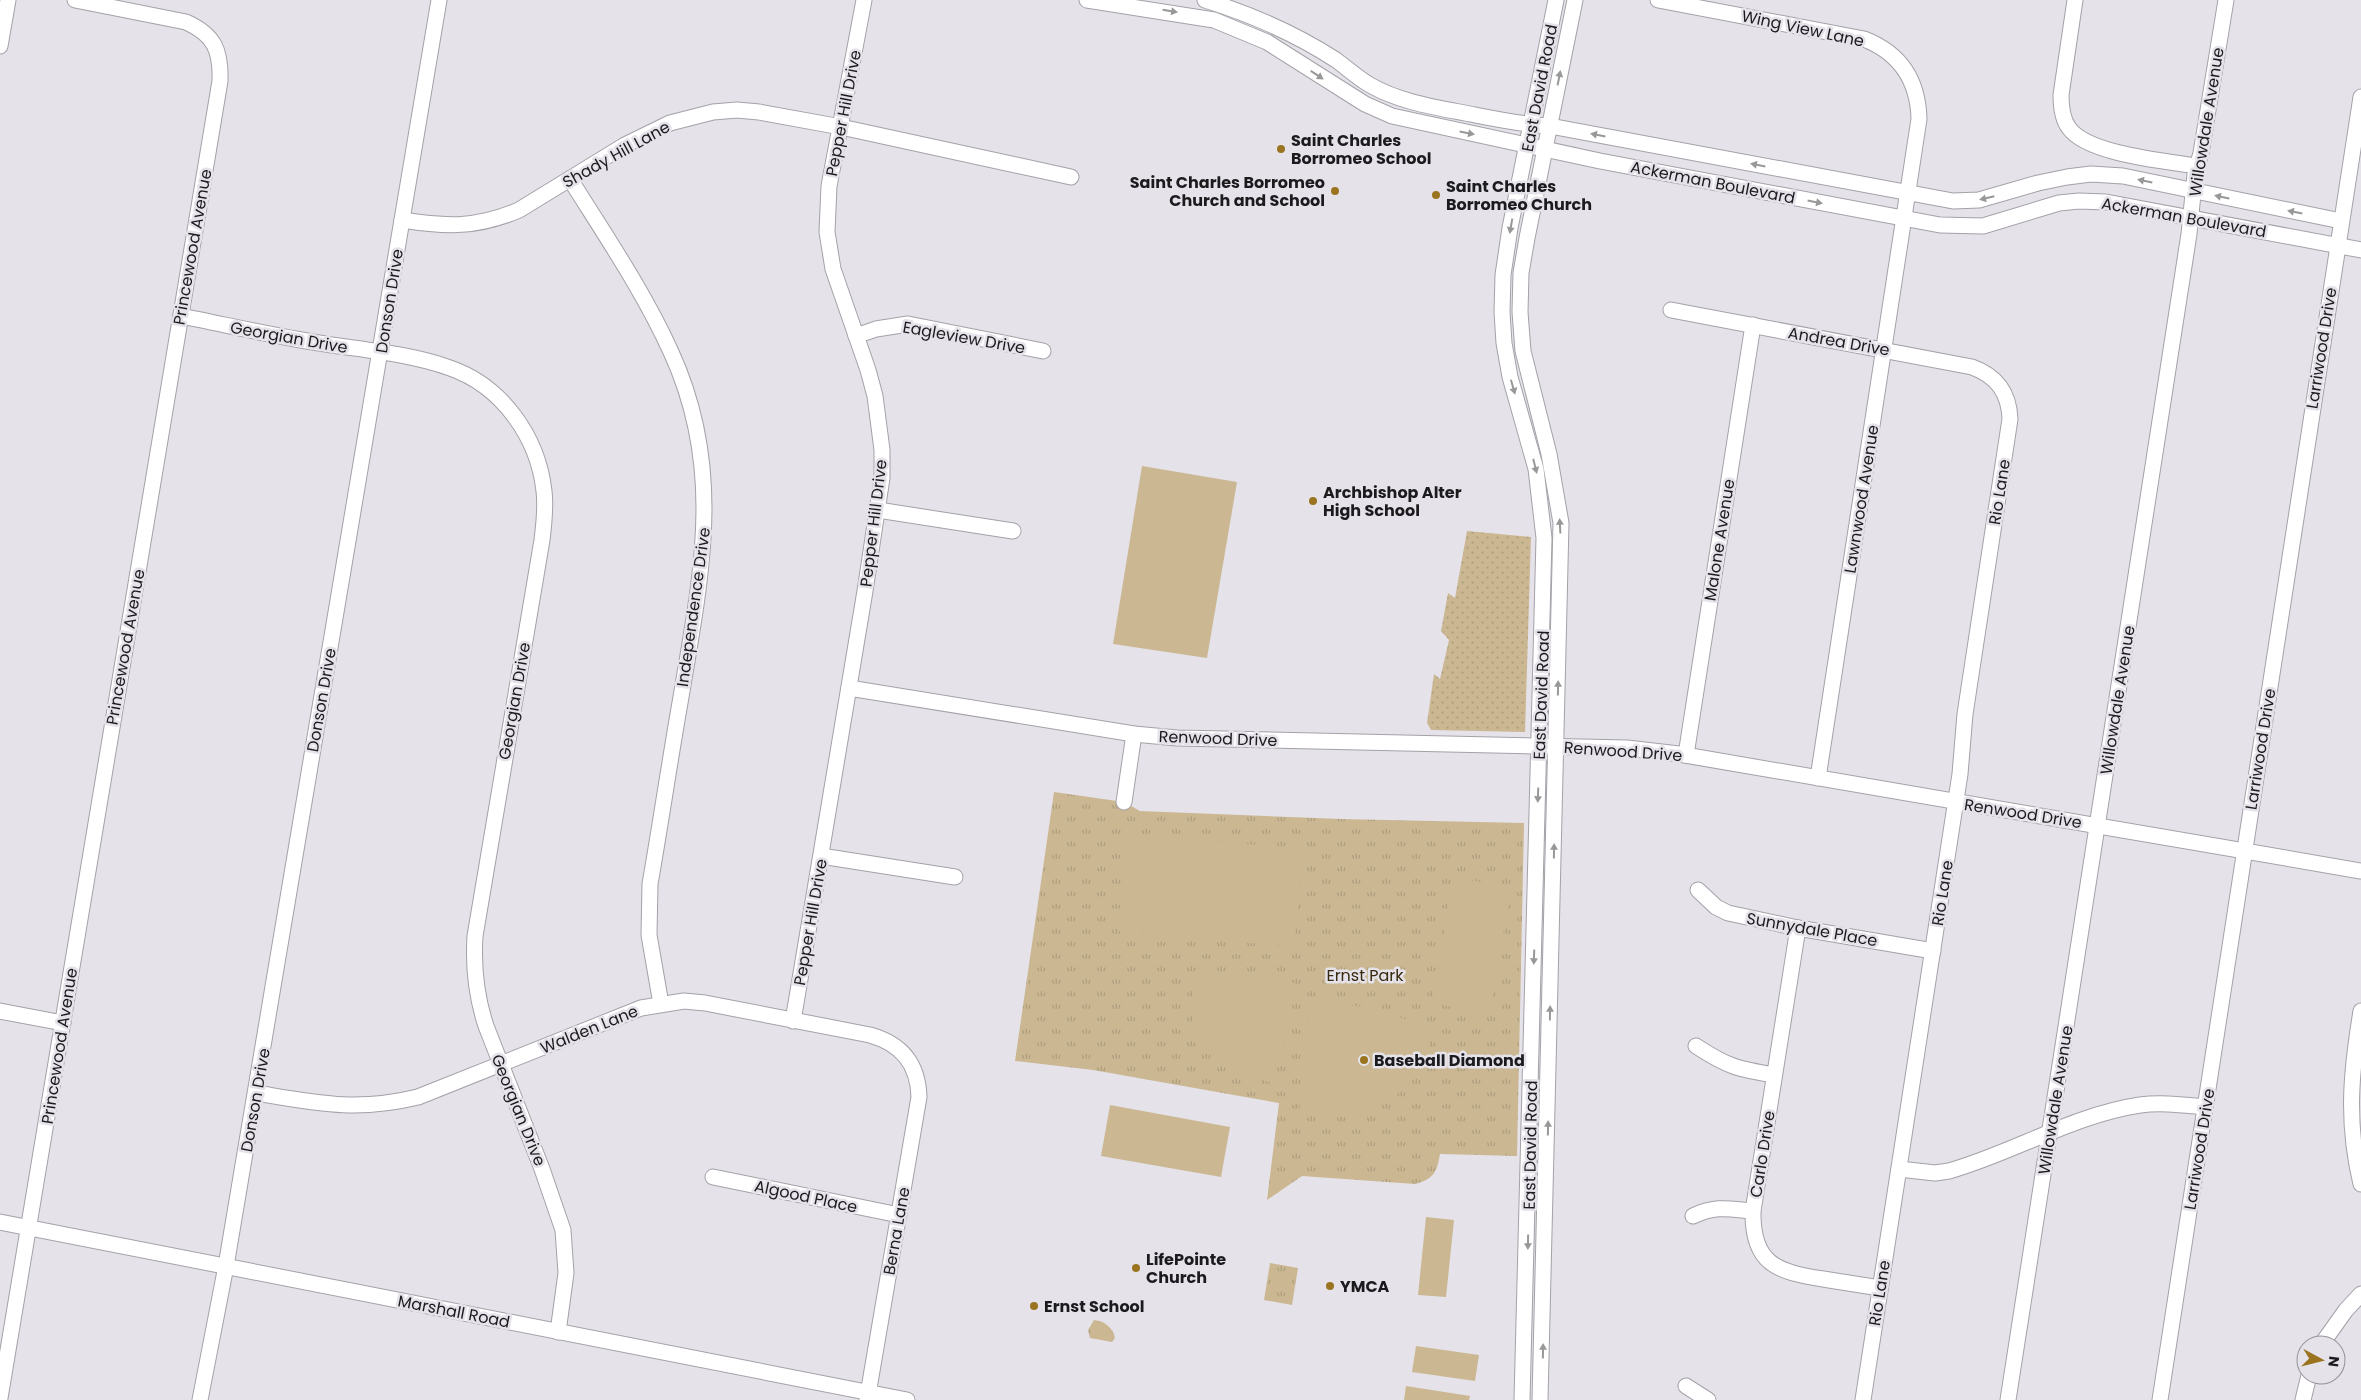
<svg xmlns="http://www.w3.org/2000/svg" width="2361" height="1400" viewBox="0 0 2361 1400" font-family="Poppins,sans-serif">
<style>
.grass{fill:url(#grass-dots)}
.park{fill:url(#park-tufts)}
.pitch{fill:#cbb893}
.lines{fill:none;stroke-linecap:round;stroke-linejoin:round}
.minor-casing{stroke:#a4a1a8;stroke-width:17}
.minor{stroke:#fff;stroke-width:15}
.oneway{fill:#989899}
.poi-dot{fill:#9a741f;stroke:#e5e2ea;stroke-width:2}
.labels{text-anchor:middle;stroke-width:5;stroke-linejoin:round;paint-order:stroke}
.street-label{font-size:16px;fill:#1b1a1d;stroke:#e5e2ea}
.poi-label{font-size:16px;font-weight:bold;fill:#1b1a1d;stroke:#e5e2ea;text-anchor:start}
.park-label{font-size:16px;fill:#36290c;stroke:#e5e2ea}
</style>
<defs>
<pattern id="grass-dots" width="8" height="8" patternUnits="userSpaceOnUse" patternTransform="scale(1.25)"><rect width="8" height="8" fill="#cbb893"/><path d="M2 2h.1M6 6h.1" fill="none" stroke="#ae9e7e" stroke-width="1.8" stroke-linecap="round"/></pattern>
<pattern id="park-tufts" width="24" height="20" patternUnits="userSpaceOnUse" patternTransform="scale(1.25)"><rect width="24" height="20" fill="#cbb893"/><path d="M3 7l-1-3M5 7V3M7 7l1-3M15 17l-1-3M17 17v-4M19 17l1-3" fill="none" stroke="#ae9e7e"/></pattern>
</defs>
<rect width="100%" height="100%" fill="#e5e2ea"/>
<path class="grass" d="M1467,531L1531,537L1525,732L1431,730L1427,723L1434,674L1440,679L1449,640L1441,631L1448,593L1455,598Z"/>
<g class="park">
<path d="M1054,792L1124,802L1140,811L1341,819L1524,823L1517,1156L1440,1154C1437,1172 1434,1179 1415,1184L1302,1176L1267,1200L1279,1103L1093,1070L1015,1061Z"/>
<path d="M1270,1263L1298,1268L1292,1305L1264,1300Z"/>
<path d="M1094,1320C1105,1321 1113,1328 1115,1338L1112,1342L1090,1338L1088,1330Z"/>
</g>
<g class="pitch">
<path d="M1142,466L1237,482L1207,658L1113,644Z"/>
<path d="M1126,834L1303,849L1294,947L1118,931Z"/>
<path d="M1453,877L1511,888L1491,1008L1485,1012L1435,1004L1433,999Z"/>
<path d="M1244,974L1294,983L1288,1035L1272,1083L1221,1066L1192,1019V975Z"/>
<path d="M1309,1002L1358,1006L1427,1025C1428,1031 1430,1038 1429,1045C1427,1078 1381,1112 1350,1116C1333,1118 1316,1116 1299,1114Z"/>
<path d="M1110,1105L1230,1127L1221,1177L1101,1156Z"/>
<path d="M1426,1217L1454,1220L1446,1297L1418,1295Z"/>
<path d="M1416,1346L1479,1355L1475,1381L1412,1372Z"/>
<path d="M1406,1386L1470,1396L1469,1400H1404Z"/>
</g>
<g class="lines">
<defs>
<g id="minor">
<path d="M1087,0L1214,20L1267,42L1365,104L1392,116L1600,161L1940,225L1983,226L2059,203L2079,201L2106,202L2361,250"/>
<path d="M1205,0C1250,14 1296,34 1336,60C1347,68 1358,78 1370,85C1401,103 1440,108 1475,115C1500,120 1525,125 1550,126L1953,201L1979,200L2038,183L2067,177L2091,174L2123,176L2341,221"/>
<path d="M1658,0L1864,39C1900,53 1918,80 1919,119L1818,778"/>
<path d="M2075,0L2061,95C2061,106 2062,119 2069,128C2087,154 2165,161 2196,166"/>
<path d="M0,46L8,0"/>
<path d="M570,179C605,235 644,292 671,352C725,469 701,576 681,697C670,759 661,821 650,884L649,935L661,1004"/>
<path d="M402,220C447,227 477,228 519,210L625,145L670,123L713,112L737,110L759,112L841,127L1071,177"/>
<path d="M1671,310L1972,367C1997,376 2009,393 2010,419L1965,714L1960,774L1863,1400"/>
<path d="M181,316C227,325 273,336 319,343C362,350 408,353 450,368C502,386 538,437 544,491C546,507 544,524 542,540L475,936C473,968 476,996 486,1026L542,1169L563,1230L566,1273L558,1332"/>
<path d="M856,336L876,329L908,324L1043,351"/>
<path d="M878,510L1013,531"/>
<path d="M849,688L1134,734L1177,738L1627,748L1679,754L2361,871"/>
<path d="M1686,755L1753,325"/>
<path d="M1124,802L1134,734"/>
<path d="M821,856L955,877"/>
<path d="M1698,890L1716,907L1728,913L1798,928L1933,951"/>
<path d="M1798,928L1753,1211C1752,1264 1777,1272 1823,1279C1842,1282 1861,1285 1880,1288"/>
<path d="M0,1011L63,1023"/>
<path d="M2361,1011C2351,1072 2346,1122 2361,1184"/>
<path d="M793,1021L865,591L882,478V450L875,396L868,370L833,269L827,232L829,186L864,0"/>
<path d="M1696,1046C1728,1067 1738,1069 1774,1075"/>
<path d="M256,1093C317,1103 356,1112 418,1097L641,1008L684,1001L705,1003L870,1035C902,1044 918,1064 919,1097L867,1400"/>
<path d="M1899,1169L1935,1173L1949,1171C2013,1153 2073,1115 2140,1105C2162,1102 2183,1105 2205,1107"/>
<path d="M713,1177L899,1215"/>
<path d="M1693,1216C1716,1205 1729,1209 1753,1211"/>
<path d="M0,1222L907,1400"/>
<path d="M2321,1345L2346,1310L2361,1294"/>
<path d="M1686,1386L1708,1400"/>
<path d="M0,1398L220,81C221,51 215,35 186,22L75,0"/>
<path d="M200,1400L226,1266L439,0"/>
<path d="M1522,1400L1544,538L1536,469L1510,377L1504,343L1502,312L1503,275L1510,228L1556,0"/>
<path d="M1540,1400L1561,523L1549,454L1523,351L1520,312L1521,273L1527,238L1575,0"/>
<path d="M2008,1400L2189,234L2195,174L2201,153L2226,0"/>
<path d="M2160,1400L2361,97"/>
<path d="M2303,1400L2309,1375"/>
</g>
</defs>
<use href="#minor" class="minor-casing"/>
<use href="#minor" class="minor"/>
</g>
<defs><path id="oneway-solid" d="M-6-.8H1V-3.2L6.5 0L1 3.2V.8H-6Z" transform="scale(1.25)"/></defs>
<g class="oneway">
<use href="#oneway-solid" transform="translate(1170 11) rotate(9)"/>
<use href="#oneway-solid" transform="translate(1317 75) rotate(33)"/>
<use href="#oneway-solid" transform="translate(1559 78) rotate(-79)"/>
<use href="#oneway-solid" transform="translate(1467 133) rotate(11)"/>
<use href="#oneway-solid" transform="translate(1598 135) rotate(-169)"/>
<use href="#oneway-solid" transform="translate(1758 165) rotate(-169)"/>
<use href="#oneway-solid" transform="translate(2145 181) rotate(-168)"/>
<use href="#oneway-solid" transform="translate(2222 197) rotate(-168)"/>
<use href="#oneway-solid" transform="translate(1987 198) rotate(167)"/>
<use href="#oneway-solid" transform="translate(1815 202) rotate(11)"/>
<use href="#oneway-solid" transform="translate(2295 212) rotate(-169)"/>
<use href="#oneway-solid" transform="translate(1511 226) rotate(100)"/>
<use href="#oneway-solid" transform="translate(1513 387) rotate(74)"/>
<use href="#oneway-solid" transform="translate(1535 466) rotate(76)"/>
<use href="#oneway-solid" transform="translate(1560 526) rotate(-93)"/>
<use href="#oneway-solid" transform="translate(1558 688) rotate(-89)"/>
<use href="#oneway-solid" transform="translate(1538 795) rotate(92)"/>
<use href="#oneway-solid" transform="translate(1554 851) rotate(-89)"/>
<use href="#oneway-solid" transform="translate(1534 957) rotate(92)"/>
<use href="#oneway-solid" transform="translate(1550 1013) rotate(-89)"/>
<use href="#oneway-solid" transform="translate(1548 1128) rotate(-89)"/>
<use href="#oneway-solid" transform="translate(1528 1242) rotate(91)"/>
<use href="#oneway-solid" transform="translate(1543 1351) rotate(-89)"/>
</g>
<g class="poi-dot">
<circle cx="1281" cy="149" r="5"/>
<circle cx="1335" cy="191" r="5"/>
<circle cx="1436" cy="195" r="5"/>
<circle cx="1313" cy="501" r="5"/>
<circle cx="1364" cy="1060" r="5"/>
<circle cx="1136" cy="1268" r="5"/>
<circle cx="1330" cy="1286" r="5"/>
<circle cx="1034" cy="1306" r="5"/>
</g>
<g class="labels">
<g class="street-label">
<text transform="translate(1803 28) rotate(12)" y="6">Wing View Lane</text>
<text transform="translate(1539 88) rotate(-79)" y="6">East David Road</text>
<text transform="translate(843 113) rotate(-79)" y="6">Pepper Hill Drive</text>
<text transform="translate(2206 122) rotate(-81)" y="6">Willowdale Avenue</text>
<text transform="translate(616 154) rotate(-29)" y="6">Shady Hill Lane</text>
<text transform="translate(1713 182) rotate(11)" y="6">Ackerman Boulevard</text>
<text transform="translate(2184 217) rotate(10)" y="6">Ackerman Boulevard</text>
<text transform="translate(192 247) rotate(-80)" y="6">Princewood Avenue</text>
<text transform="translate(389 301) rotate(-81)" y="6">Donson Drive</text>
<text transform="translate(289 337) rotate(10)" y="6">Georgian Drive</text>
<text transform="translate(964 337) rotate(10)" y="6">Eagleview Drive</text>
<text transform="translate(1839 341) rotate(10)" y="6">Andrea Drive</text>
<text transform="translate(2321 348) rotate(-81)" y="6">Larriwood Drive</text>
<text transform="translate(1999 492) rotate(-81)" y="6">Rio Lane</text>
<text transform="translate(1861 499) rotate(-81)" y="6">Lawnwood Avenue</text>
<text transform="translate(873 523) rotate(-83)" y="6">Pepper Hill Drive</text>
<text transform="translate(1719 540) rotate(-81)" y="6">Malone Avenue</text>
<text transform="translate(693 607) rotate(-82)" y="6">Independence Drive</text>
<text transform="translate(125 647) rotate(-80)" y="6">Princewood Avenue</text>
<text transform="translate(1541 695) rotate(-88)" y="6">East David Road</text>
<text transform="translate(321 700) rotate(-80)" y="6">Donson Drive</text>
<text transform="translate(2117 700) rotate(-81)" y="6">Willowdale Avenue</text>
<text transform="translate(514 701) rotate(-80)" y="6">Georgian Drive</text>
<text transform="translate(1218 738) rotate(2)" y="6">Renwood Drive</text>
<text transform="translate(2260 749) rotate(-81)" y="6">Larriwood Drive</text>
<text transform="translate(1623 751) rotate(4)" y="6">Renwood Drive</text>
<text transform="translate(2023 813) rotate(9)" y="6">Renwood Drive</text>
<text transform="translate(1942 893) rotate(-81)" y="6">Rio Lane</text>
<text transform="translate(810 922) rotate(-80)" y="6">Pepper Hill Drive</text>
<text transform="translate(1812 929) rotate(10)" y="6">Sunnydale Place</text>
<text transform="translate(589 1029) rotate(-22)" y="6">Walden Lane</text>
<text transform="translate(59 1046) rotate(-81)" y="6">Princewood Avenue</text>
<text transform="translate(255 1100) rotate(-80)" y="6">Donson Drive</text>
<text transform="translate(2055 1100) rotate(-81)" y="6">Willowdale Avenue</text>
<text transform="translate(519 1110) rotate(68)" y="6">Georgian Drive</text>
<text transform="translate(1530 1145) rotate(-89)" y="6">East David Road</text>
<text transform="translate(2199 1149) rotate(-81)" y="6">Larriwood Drive</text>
<text transform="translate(1762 1154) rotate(-81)" y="6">Carlo Drive</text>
<text transform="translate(806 1196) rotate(12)" y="6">Algood Place</text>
<text transform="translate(896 1231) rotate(-80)" y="6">Berna Lane</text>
<text transform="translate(1879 1293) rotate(-81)" y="6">Rio Lane</text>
<text transform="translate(454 1311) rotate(11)" y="6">Marshall Road</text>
</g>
<g class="poi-label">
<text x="1291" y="146">Saint Charles<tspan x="1291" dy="18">Borromeo School</tspan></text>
<text x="1325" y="188" text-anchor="end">Saint Charles Borromeo<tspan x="1325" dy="18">Church and School</tspan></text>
<text x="1446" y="192">Saint Charles<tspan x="1446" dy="18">Borromeo Church</tspan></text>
<text x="1323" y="498">Archbishop Alter<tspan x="1323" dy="18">High School</tspan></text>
<text x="1374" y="1066">Baseball Diamond</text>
<text x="1146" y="1265">LifePointe<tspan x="1146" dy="18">Church</tspan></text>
<text x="1340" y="1292">YMCA</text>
<text x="1044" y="1312">Ernst School</text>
</g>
<g class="park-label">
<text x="1365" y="981">Ernst Park</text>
</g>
</g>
<g transform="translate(2321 1360) rotate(97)"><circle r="24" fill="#e5e2ea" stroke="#949298"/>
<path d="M0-4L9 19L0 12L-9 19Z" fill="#9a741f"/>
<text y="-8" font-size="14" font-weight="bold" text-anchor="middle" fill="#1b1a1d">N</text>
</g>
</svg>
